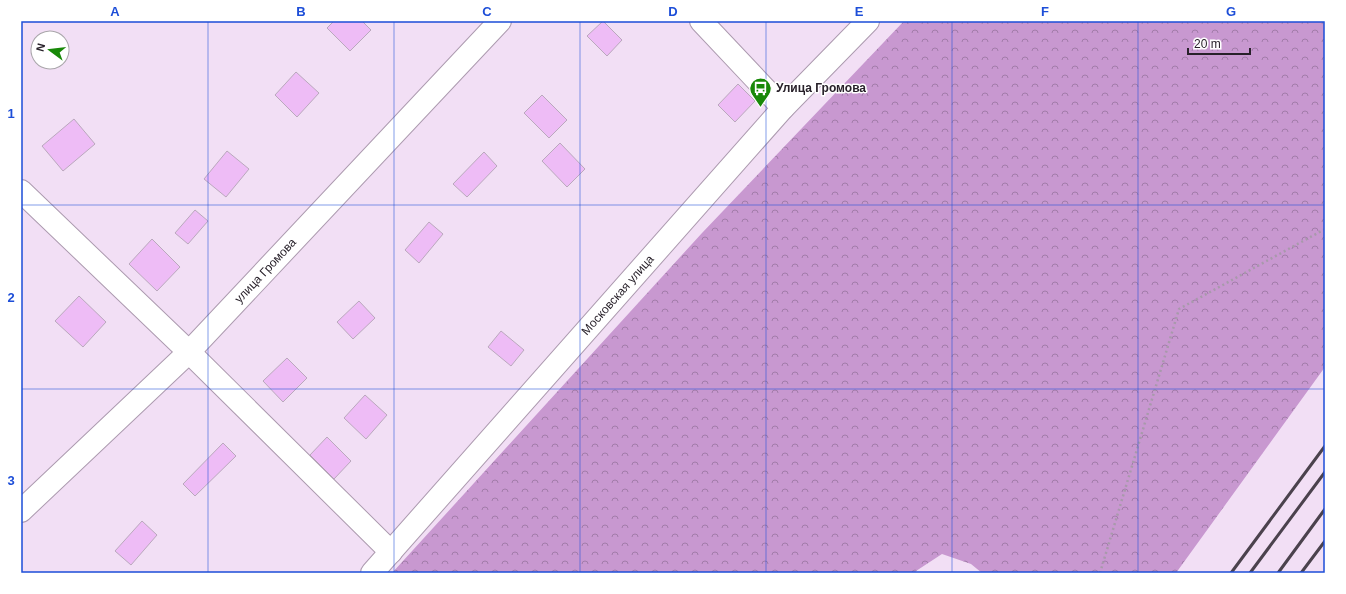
<svg xmlns="http://www.w3.org/2000/svg" width="1346" height="594" viewBox="0 0 1346 594" font-family="Arial,sans-serif">
<style>
.forest{fill:url(#forest-crowns)}
.building{fill:#eebcf6;stroke:#baa8bd}
.lines{fill:none;stroke-linecap:round;stroke-linejoin:round}
.minor-casing{stroke:#ac9aaf;stroke-width:24}
.path{stroke:#a899ab;stroke-width:2.5;stroke-dasharray:2 3;stroke-linecap:butt}
.minor{stroke:#fff;stroke-width:22}
.rail{stroke:#4b424d;stroke-width:3}
.grid{fill:none;stroke:#1d4ed8;stroke-width:1;stroke-opacity:0.55}
.labels{text-anchor:middle;stroke-width:3;stroke-linejoin:round;paint-order:stroke}
.poi-label{font-size:12px;font-weight:bold;fill:#28212a;stroke:#fff;text-anchor:start}
.street-label{font-size:12px;fill:#28212a;stroke:#fff}
.neatline{fill:none;stroke:#1d4ed8;stroke-width:1.5}
.grid-label{font-size:13px;text-anchor:middle;font-weight:bold;fill:#1d4ed8}
</style>
<defs>
<pattern id="forest-crowns" width="20" height="18" patternUnits="userSpaceOnUse"><rect width="20" height="18" fill="#c898d0"/><path d="M2 6a3 3 0 1 1 6 0M12 15a3 3 0 1 1 6 0" fill="none" stroke="#a27ca9"/></pattern>
</defs>
<rect width="100%" height="100%" fill="#f2dff5"/>
<path class="forest" d="M904,21H1325V367L1176,573H982L971,564L942,554L916,571L915,573H392L702,233Z"/>
<g class="building">
<path d="M334,21H362L371,30L350,51L327,28Z"/>
<path d="M603,21L622,40L607,56L587,36Z"/>
<path d="M296,72L319,93L297,117L275,95Z"/>
<path d="M738,84L755,101L735,122L718,105Z"/>
<path d="M542,95L567,120L549,138L524,113Z"/>
<path d="M74,119L95,144L63,171L42,146Z"/>
<path d="M560,143L585,169L567,187L542,161Z"/>
<path d="M227,151L249,169L226,197L204,179Z"/>
<path d="M484,152L497,166L467,197L453,184Z"/>
<path d="M195,210L208,221L188,244L175,233Z"/>
<path d="M429,222L443,234L419,263L405,250Z"/>
<path d="M152,239L180,267L157,291L129,264Z"/>
<path d="M79,296L106,322L83,347L55,321Z"/>
<path d="M359,301L375,318L353,339L337,322Z"/>
<path d="M501,331L524,350L511,366L488,347Z"/>
<path d="M287,358L307,378L283,402L263,381Z"/>
<path d="M365,395L387,415L366,439L344,418Z"/>
<path d="M327,437L351,461L334,479L310,455Z"/>
<path d="M223,443L236,456L195,496L183,484Z"/>
<path d="M142,521L157,535L131,565L115,551Z"/>
</g>
<g class="lines">
<defs>
<g id="minor">
<path d="M701,21L783,108"/>
<path d="M21,191L189,352L391,552"/>
<path id="s1" d="M21,511L189,352L500,21"/>
<path id="s2" d="M372,573L783,108L868,21"/>
</g>
</defs>
<use href="#minor" class="minor-casing"/>
<path class="path" d="M1100,573L1179,309L1325,229"/>
<use href="#minor" class="minor"/>
<g class="rail">
<path d="M1231,573L1325,446"/>
<path d="M1250,573L1325,472"/>
<path d="M1278,573L1325,509"/>
<path d="M1301,573L1325,541"/>
</g>
</g>
<path class="grid" d="M208,21V573M394,21V573M580,21V573M766,21V573M952,21V573M1138,21V573M21,205H1325M21,389H1325"/>
<defs>
<symbol id="bus-pin" viewBox="-11 -11 22 30"><path d="M0 17L-7.5 6A9.5 9.5 0 1 1 7.5 6Z" fill="#188908" stroke="#fff"/><path d="M-5-6H5V4H4V6H2V4H-2V6H-4V4H-5ZM-3.5-4V0h7V-4ZM-3.5 1.2v1.5H-2V1.2ZM2 1.2v1.5H3.5V1.2Z" fill="#fff"/></symbol>
</defs>
<g fill-rule="evenodd">
<use href="#bus-pin" x="748" y="76" width="25" height="34"/>
</g>
<g class="labels">
<g class="poi-label">
<text x="776" y="92">Улица Громова</text>
</g>
<g class="street-label">
<text dy="4" stroke="none"><textPath href="#s1" startOffset="343">улица Громова</textPath></text>
<text dy="4" stroke="none"><textPath href="#s2" startOffset="371">Московская улица</textPath></text>
</g>
</g>
<rect width="1346" height="594" fill="none" stroke="#ffffff" stroke-width="44"/>
<g transform="translate(50 50) rotate(285)"><circle r="19" fill="#ffffff" stroke="#a9a6aa"/>
<path d="M0-3L7 15L0 10L-7 15Z" fill="#188908"/>
<text y="-6" font-size="11" font-weight="bold" text-anchor="middle" fill="#28212a">N</text>
</g>
<path d="M1188 48v6h62v-6" fill="none" stroke="#28212a" stroke-width="2"/>
<text x="1194" y="48" font-size="12" fill="#28212a" stroke="#ffffff" stroke-width="3" paint-order="stroke">20 m</text>
<rect x="22" y="22" width="1302" height="550" class="neatline"/>
<g class="grid-label">
<text x="115" y="16">A</text>
<text x="301" y="16">B</text>
<text x="487" y="16">C</text>
<text x="673" y="16">D</text>
<text x="859" y="16">E</text>
<text x="1045" y="16">F</text>
<text x="1231" y="16">G</text>
<text x="11" y="118">1</text>
<text x="11" y="302">2</text>
<text x="11" y="485">3</text>
</g>
</svg>
